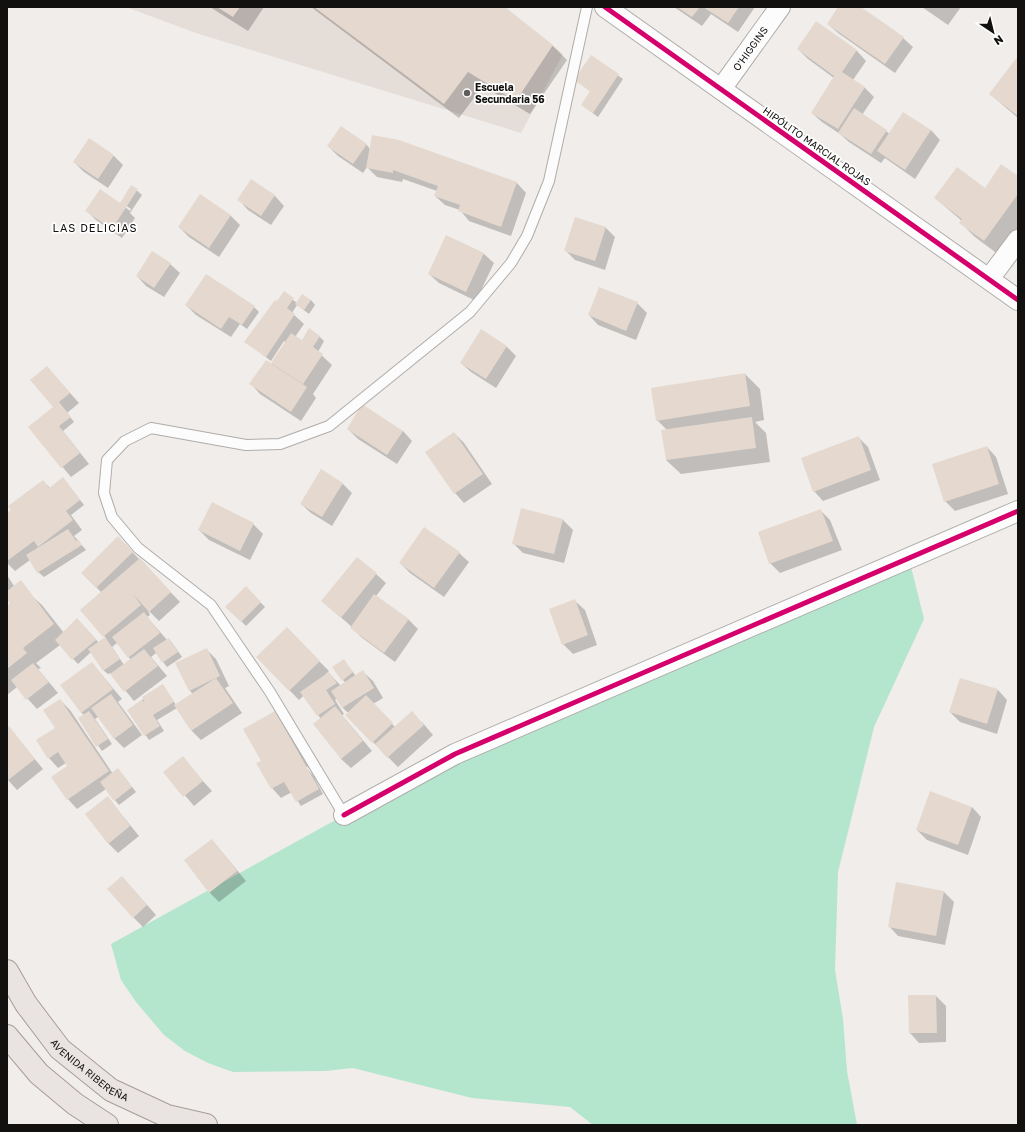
<svg xmlns="http://www.w3.org/2000/svg" width="1025" height="1132" viewBox="0 0 1025 1132" font-family="'Golos Text',sans-serif">
<style>
.built{fill:#e5ddd7}
.green{fill:#b4e5cd}
.shadow{fill:#0003;fill-rule:evenodd}
.building{fill:#e5d9cf}
.lines{fill:none;stroke-linecap:round;stroke-linejoin:round}
.lane-casing{stroke:#afadaa;stroke-width:12}
.street-casing{stroke:#afadaa;stroke-width:22}
.primary-casing{stroke:#a89c99;stroke-width:24}
.lane{stroke:#fdfcfc;stroke-width:10}
.street{stroke:#fdfcfc;stroke-width:20}
.primary{stroke:#e9e3e2;stroke-width:22}
.cycleway-casing{stroke:#fff;stroke-width:8}
.cycleway{stroke:#d6006c;stroke-width:5}
.poi-dot{fill:#605e5c;stroke:#fff;stroke-width:1.5}
.labels{text-anchor:middle;stroke-width:3.5;stroke-linejoin:round;paint-order:stroke}
.street-label{font-size:10px;fill:#12110f;stroke:#fff}
.poi-label{font-size:10px;font-weight:bold;fill:#12110f;stroke:#fff;text-anchor:start}
.neighbourhood-label{font-size:11px;letter-spacing:1px;fill:#12110f;stroke:#fff}
</style>
<rect width="100%" height="100%" fill="#f0edea"/>
<path class="built" d="M126,7H505L563,54L521,133L196,33Z"/>
<path class="green" d="M909,559L924,619L874,727L838,872L835,970L843,1019L847,1071L857,1125H593L570,1107L472,1098L353,1068L325,1071L233,1072L208,1063L185,1051L164,1035L136,1002L121,980L111,944L455,754Z"/>
<g class="shadow">
<path d="M210,7H264L248,31Z"/>
<path d="M311,7H503L553,46L567,60L530,114L483,86L459,118Z"/>
<path d="M674,7H755L738,32L711,14L702,26Z"/>
<path d="M840,7H859L903,38L913,47L895,73L838,33L828,24Z"/>
<path d="M922,7H961L948,25Z"/>
<path d="M817,23L857,51L866,61L853,80L864,87L874,97L862,115L890,134L931,130L940,140L915,179L885,158L881,163L849,142L840,134L822,122L812,113L834,78L808,59L798,49Z"/>
<path d="M591,56L623,79L598,117L582,105L591,92L576,80Z"/>
<path d="M1018,58V118L990,94Z"/>
<path d="M399,141L517,183L526,193L511,236L469,221L460,210L445,205L435,196L437,191L403,179L402,182L377,177L367,167L363,173L338,156L328,146L366,144L370,149Z"/>
<path d="M114,156L123,165L108,188L84,172L74,162Z"/>
<path d="M1018,178V229L999,255L975,237L961,223L962,221L935,198L985,189Z"/>
<path d="M252,181L275,196L284,206L271,225L248,210L239,200Z"/>
<path d="M132,186L142,195L130,213L135,218L122,238L96,220L87,211L124,206ZM125,205L131,209L130,211L125,207Z"/>
<path d="M230,215L240,225L219,257L189,237L179,227Z"/>
<path d="M605,227L615,237L605,270L575,260L565,250Z"/>
<path d="M446,236L484,254L494,263L476,301L439,283L429,274Z"/>
<path d="M170,264L180,273L164,297L146,286L137,276Z"/>
<path d="M284,293L297,303L311,300L315,305L309,314L297,305L292,313L304,324L295,337L306,344L310,330L320,337L324,341L318,352L332,365L313,394L316,398L301,421L260,394L251,384L271,365L286,343L284,341L271,361L246,342Z"/>
<path d="M637,303L647,313L636,340L598,325L589,315Z"/>
<path d="M186,305L254,307L259,312L247,329L240,324L231,337L196,315Z"/>
<path d="M482,331L507,347L516,356L496,388L471,372L461,363Z"/>
<path d="M47,367L79,403L67,413L74,422L63,431L89,464L71,477L29,427L55,407Z"/>
<path d="M745,374L760,389L764,420L755,422L766,433L770,462L681,474L666,460L667,430L657,420Z"/>
<path d="M348,429L403,431L412,441L397,464L358,439Z"/>
<path d="M454,433L464,443L492,484L464,503L455,493L426,452Z"/>
<path d="M859,438L868,447L880,480L823,501L814,491Z"/>
<path d="M987,447L996,457L1008,494L955,511L945,501Z"/>
<path d="M63,478L84,505L71,515L82,530L74,536L86,550L44,577L38,572L30,560L15,571L7,563V514L43,481L50,488Z"/>
<path d="M342,483L352,493L332,526L311,513L301,504Z"/>
<path d="M522,509L563,520L573,530L564,563L523,553L513,543Z"/>
<path d="M820,510L830,520L842,550L780,573L770,563Z"/>
<path d="M253,524L263,534L250,560L209,540L199,530Z"/>
<path d="M118,537L180,602L159,621L148,610L150,615L147,617L167,640L169,639L173,644L182,657L167,667L156,653L151,657L167,676L134,701L111,673L108,674L103,670L91,652L78,664L60,645L36,663L41,668L38,669L58,693L37,709L17,687L7,695V607L12,604L9,600L7,602V575L14,586L32,596L42,605L64,633L82,624L99,643L106,638L81,611L102,593L82,573ZM117,643L131,660L124,665L112,647Z"/>
<path d="M459,553L469,562L444,597L410,573L400,563Z"/>
<path d="M376,574L386,583L376,596L409,620L418,629L395,662L361,637L352,627L322,601Z"/>
<path d="M246,588L265,607L246,626L227,607Z"/>
<path d="M575,601L585,610L597,645L573,654L563,644Z"/>
<path d="M287,629L329,671L324,676L329,673L341,686L346,683L343,680L344,661L356,676L363,672L373,681L383,698L373,704L395,727L422,722L433,735L398,767L346,715L350,712H347L343,708L337,699L335,700L344,714L342,715L372,751L351,768L341,759L321,719L304,695L299,700L257,657Z"/>
<path d="M206,649L216,659L229,686L225,688L242,713L201,740L192,731L177,708L157,720L164,731L149,740L128,710L163,685L176,705L193,694L190,691Z"/>
<path d="M92,663L122,699L118,702L142,735L124,748L114,738L99,716L95,719L112,744L102,751L79,719L84,715L81,712Z"/>
<path d="M998,690L1007,700L997,734L960,722L950,712Z"/>
<path d="M60,700L70,710L113,774L118,769L136,792L119,805L106,789L77,809L68,799V766L66,763L58,768L49,758Z"/>
<path d="M275,712L285,722L313,773L307,766V769L316,778L315,779L323,794L301,806L292,792L281,798L272,788L262,761Z"/>
<path d="M9,728L43,769L17,790L7,779V729Z"/>
<path d="M182,758L212,791L194,806L165,772Z"/>
<path d="M108,798L139,836L118,853L108,843Z"/>
<path d="M972,807L981,817L968,855L927,840L917,830Z"/>
<path d="M212,840L246,881L219,902L209,892Z"/>
<path d="M897,883L944,892L954,902L945,945L898,936L889,926Z"/>
<path d="M131,887L156,915L143,927L133,917Z"/>
<path d="M936,996L946,1006V1042L919,1043L910,1033Z"/>
</g>
<g class="building">
<path d="M217,7H240L233,17Z"/>
<path d="M314,7H505L553,45L516,101L468,72L444,104Z"/>
<path d="M677,7H700L692,17Z"/>
<path d="M703,7H739L728,23Z"/>
<path d="M838,7H861L904,37L885,64L827,24Z"/>
<path d="M816,21L857,50L842,72L865,87L838,129L811,113L834,76L797,49Z"/>
<path d="M591,55L619,74L593,113L581,105L590,91L574,80Z"/>
<path d="M1018,56V116L989,94Z"/>
<path d="M854,108L887,130L871,154L838,133Z"/>
<path d="M903,112L931,130L905,170L877,151Z"/>
<path d="M341,126L367,144L353,164L327,146Z"/>
<path d="M372,135L399,140L517,182L501,227L458,211L460,205L434,196L438,186L393,170V173L366,168Z"/>
<path d="M89,138L114,155L98,179L73,162Z"/>
<path d="M1001,164L1018,176V194L984,241L959,223L962,219L934,198L957,167L985,188Z"/>
<path d="M251,179L275,195L261,216L237,200Z"/>
<path d="M131,185L138,189L112,229L85,211L100,189L120,203Z"/>
<path d="M200,194L231,215L209,248L178,227Z"/>
<path d="M575,217L606,227L595,261L564,251Z"/>
<path d="M446,235L484,253L466,292L428,274Z"/>
<path d="M152,251L171,263L154,288L136,276Z"/>
<path d="M206,274L255,306L242,325L229,317L221,329L185,305Z"/>
<path d="M599,287L638,302L626,331L588,315Z"/>
<path d="M284,291L294,298L287,308L295,314L266,357L244,342L275,300L277,301Z"/>
<path d="M302,294L311,300L304,310L295,304Z"/>
<path d="M309,328L320,336L313,347L323,354L303,384L271,363L291,333L302,340Z"/>
<path d="M481,329L507,346L486,379L460,363Z"/>
<path d="M266,360L307,387L291,412L249,384Z"/>
<path d="M47,366L70,393L59,402L71,417L59,426L80,453L61,468L28,427L53,407L30,380Z"/>
<path d="M745,373L750,406L656,421L651,388Z"/>
<path d="M362,404L403,431L387,455L347,429Z"/>
<path d="M752,417L756,448L666,460L661,430Z"/>
<path d="M454,432L483,474L454,494L425,452Z"/>
<path d="M859,436L871,470L813,492L801,458Z"/>
<path d="M987,446L999,484L944,502L932,464Z"/>
<path d="M321,469L343,483L322,517L300,504Z"/>
<path d="M63,477L80,500L66,511L73,520L38,547L34,541L7,561V513L11,510L8,506L43,480L49,488Z"/>
<path d="M212,502L254,523L240,551L198,530Z"/>
<path d="M521,508L563,519L554,554L512,544Z"/>
<path d="M821,509L833,541L769,564L758,532Z"/>
<path d="M424,527L460,552L434,588L399,563Z"/>
<path d="M68,529L76,541L78,539L82,545L37,573L26,555Z"/>
<path d="M118,536L133,552L96,588L81,573Z"/>
<path d="M357,557L377,573L341,618L321,601Z"/>
<path d="M140,558L171,592L149,612L133,594L141,605L103,637L80,610Z"/>
<path d="M21,580L54,624L23,648L27,653L7,669V606L10,603L7,600V591Z"/>
<path d="M246,586L261,602L241,622L225,607Z"/>
<path d="M374,594L409,619L384,653L350,628Z"/>
<path d="M575,599L588,635L562,645L549,609Z"/>
<path d="M144,612L160,633L128,658L112,637Z"/>
<path d="M77,618L96,640L72,660L55,640Z"/>
<path d="M287,627L320,661L289,691L256,657Z"/>
<path d="M105,637L120,659L103,671L88,649Z"/>
<path d="M169,638L178,652L162,663L153,648Z"/>
<path d="M207,648L220,676L189,691L175,663Z"/>
<path d="M144,649L158,666L124,692L110,674Z"/>
<path d="M344,659L353,672L342,681L332,667Z"/>
<path d="M92,662L113,689L81,713L60,685Z"/>
<path d="M33,663L49,682L26,700L11,680Z"/>
<path d="M363,670L374,688L342,708L331,691Z"/>
<path d="M329,672L337,683L326,690L335,704L317,716L300,692Z"/>
<path d="M216,678L233,703L191,731L174,705Z"/>
<path d="M960,678L998,689L987,724L949,712Z"/>
<path d="M163,684L174,702L153,715L160,726L144,736L127,710L142,700L145,703L142,697Z"/>
<path d="M111,694L133,725L114,739L91,708Z"/>
<path d="M366,695L393,723L372,743L345,715Z"/>
<path d="M60,699L109,771L67,800L51,777L67,766L58,752L48,759L36,740L55,728L43,710Z"/>
<path d="M335,706L363,741L341,759L313,724Z"/>
<path d="M89,711L108,739L96,747L78,718Z"/>
<path d="M275,711L319,789L296,802L284,782L271,789L256,763L261,761L243,729Z"/>
<path d="M412,711L424,725L387,758L375,744Z"/>
<path d="M9,726L35,759L7,781V728Z"/>
<path d="M183,756L203,781L183,797L163,772Z"/>
<path d="M118,768L132,787L114,801L100,782Z"/>
<path d="M930,791L972,807L958,845L916,830Z"/>
<path d="M108,796L130,826L108,844L85,814Z"/>
<path d="M212,839L237,871L209,893L184,860Z"/>
<path d="M122,876L147,905L133,918L107,889Z"/>
<path d="M896,882L944,891L936,936L888,927Z"/>
<path d="M908,995H936L937,1033H909Z"/>
</g>
<g class="lines">
<defs>
<path id="lane" d="M344,815L270,692L211,605L138,548L112,517L104,493L107,460L125,441L151,428L246,445L280,444L329,426L470,312L511,263L527,236L549,181L587,7"/>
<g id="street">
<path d="M605,7L1018,300"/>
<path id="s1" d="M721,89L780,7"/>
<path d="M989,279L1018,240"/>
<path d="M344,815L455,754L1018,511"/>
</g>
<g id="primary">
<path id="s2" d="M7,971L26,1004L60,1049L111,1090L167,1116L206,1125"/>
<path d="M7,1036L39,1074L75,1104L107,1125"/>
</g>
</defs>
<use href="#lane" class="lane-casing"/>
<use href="#street" class="street-casing"/>
<use href="#primary" class="primary-casing"/>
<use href="#lane" class="lane"/>
<use href="#street" class="street"/>
<use href="#primary" class="primary"/>
<defs>
<g id="cycleway">
<path d="M605,7L1018,300"/>
<path d="M344,815L455,754L1018,511"/>
</g>
</defs>
<use href="#cycleway" class="cycleway-casing"/>
<use href="#cycleway" class="cycleway"/>
</g>
<circle class="poi-dot" cx="467" cy="93" r="4"/>
<g class="labels">
<g class="street-label">
<text dy="4" stroke="none"><textPath href="#s1" startOffset="50">O'HIGGINS</textPath></text>
<text transform="translate(817 146) rotate(35)" y="4">HIPÓLITO MARCIAL ROJAS</text>
<text dy="4" stroke="none"><textPath href="#s2" startOffset="131">AVENIDA RIBEREÑA</textPath></text>
</g>
<g class="poi-label">
<text x="475" y="91">Escuela<tspan x="475" dy="12">Secundaria 56</tspan></text>
</g>
<g class="neighbourhood-label">
<text x="95" y="232">LAS DELICIAS</text>
</g>
</g>
<rect width="1025" height="1132" fill="none" stroke="#12110f" stroke-width="16"/>
<g transform="translate(993 32) rotate(145)" stroke="#ffffff" stroke-width="3" paint-order="stroke">
<path d="M0-3L7 15L0 10L-7 15Z" fill="#12110f"/>
<text y="-6" font-size="11" font-weight="bold" text-anchor="middle" fill="#12110f">N</text>
</g>
</svg>
